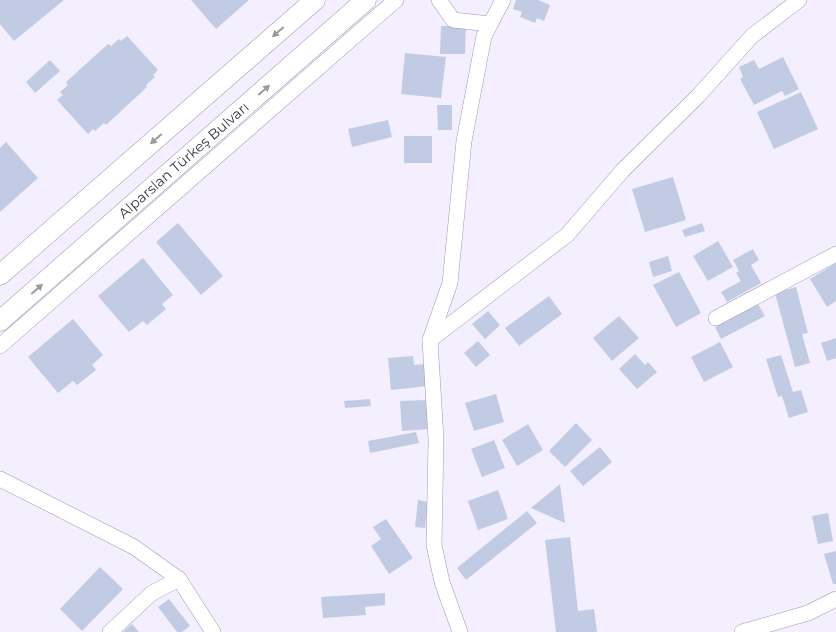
<svg xmlns="http://www.w3.org/2000/svg" width="836" height="632" viewBox="0 0 836 632" font-family="Montserrat,sans-serif">
<style>
.building{fill:#c2cbe4}
.lines{fill:none;stroke-linecap:round;stroke-linejoin:round}
.minor-casing{stroke:#a199b2;stroke-width:16}
.secondary-casing{stroke:#a199b2;stroke-width:21}
.minor{stroke:#fff;stroke-width:15}
.secondary{stroke:#fff;stroke-width:20}
.oneway{fill:#9b9a9e}
.labels{text-anchor:middle;stroke-width:4.5;stroke-linejoin:round;paint-order:stroke}
.street-label{font-size:14px;fill:#37343e;stroke:#fff}
</style>
<rect width="100%" height="100%" fill="#f3efff"/>
<g class="building">
<path d="M0,0H64L14,41L0,24Z"/>
<path d="M191,0H249L216,29Z"/>
<path d="M516,0H538L550,5L544,21L537,18L535,23L520,17L522,12L513,9Z"/>
<path d="M441,26H466L465,54H440Z"/>
<path d="M127,36L158,70L153,75L155,77L146,85L147,87L106,125L104,123L95,131L93,129L88,134L57,100L63,95L60,92L68,85L66,82L108,44L111,46L119,39L121,41Z"/>
<path d="M405,53L446,57L441,98L401,94Z"/>
<path d="M783,57L799,89L785,96L782,91L754,105L740,79L743,77L739,67L754,60L759,69Z"/>
<path d="M50,60L60,71L35,93L26,82Z"/>
<path d="M801,92L818,129L774,149L757,112Z"/>
<path d="M437,105H452V130H438Z"/>
<path d="M388,120L392,137L352,147L348,129Z"/>
<rect x="404" y="136" width="28" height="27"/>
<path d="M6,142L38,178L0,212V148Z"/>
<path d="M673,177L686,220L645,232L632,189Z"/>
<path d="M178,223L223,276L201,295L156,242Z"/>
<path d="M702,223L705,231L685,237L682,230Z"/>
<path d="M718,241L733,267L708,281L693,256Z"/>
<path d="M753,249L759,260L751,265L761,283L727,302L721,292L741,281L736,273L739,271L733,260Z"/>
<path d="M668,256L672,271L653,277L649,262Z"/>
<path d="M143,258L173,295L162,304L166,309L147,325L143,321L129,332L98,296Z"/>
<path d="M836,263V301L827,307L810,279Z"/>
<path d="M679,272L701,313L676,327L653,285Z"/>
<path d="M796,287L808,333L802,334L810,363L795,367L775,293Z"/>
<path d="M549,296L562,314L519,346L505,328Z"/>
<path d="M758,304L765,316L721,339L715,327Z"/>
<path d="M488,311L500,325L485,339L472,324Z"/>
<path d="M619,316L639,338L612,361L593,338Z"/>
<path d="M73,319L103,355L92,365L96,370L77,385L73,381L58,393L28,357Z"/>
<path d="M836,338V358L827,361L821,343Z"/>
<path d="M478,341L490,355L476,367L464,353Z"/>
<path d="M720,342L733,367L704,382L691,357Z"/>
<path d="M635,354L645,365L648,362L657,372L637,389L619,369Z"/>
<path d="M781,355L793,392L801,390L808,412L789,418L782,396L778,397L766,359Z"/>
<path d="M413,356L414,365L426,364L428,386L391,390L388,358Z"/>
<path d="M496,394L504,422L474,431L465,403Z"/>
<path d="M370,399L371,406L345,408L344,401Z"/>
<path d="M428,400L429,429L402,431L400,401Z"/>
<path d="M576,423L592,440L565,467L549,451Z"/>
<path d="M528,424L543,450L517,466L502,440Z"/>
<path d="M416,432L419,443L370,453L368,441Z"/>
<path d="M494,440L505,468L482,477L471,449Z"/>
<path d="M600,447L612,462L583,486L570,471Z"/>
<path d="M560,484L565,523L531,508Z"/>
<path d="M498,490L508,519L478,530L468,501Z"/>
<path d="M418,500L428,502L425,528L415,527Z"/>
<path d="M527,511L537,523L466,580L457,568Z"/>
<path d="M828,513L833,541L818,544L812,516Z"/>
<path d="M386,519L413,558L389,574L371,546L381,539L373,527Z"/>
<path d="M570,537L578,611L594,609L597,632H556L545,540Z"/>
<path d="M836,551V584H833L824,554Z"/>
<path d="M100,567L123,589L82,631L60,609Z"/>
<path d="M385,593V605L365,607L366,615L323,618L321,597Z"/>
<path d="M169,599L190,626L182,632H177L158,607Z"/>
<path d="M132,624L139,632H123Z"/>
</g>
<g class="lines">
<defs>
<g id="minor">
<path d="M439,0L453,20L490,24"/>
<path d="M716,318L836,254"/>
<path d="M430,340L567,235L623,170L698,96L752,36L799,0"/>
<path d="M0,346L396,0"/>
<path d="M0,479L134,547L179,579L213,632"/>
<path d="M110,632L152,593L179,579"/>
<path d="M460,632L442,582L434,545L436,439L430,340L450,283L464,141L484,36L503,0"/>
<path d="M742,632L808,613L836,599"/>
</g>
<g id="secondary">
<path d="M0,275L315,0"/>
<path id="s1" d="M0,321L366,0"/>
</g>
</defs>
<use href="#minor" class="minor-casing"/>
<use href="#secondary" class="secondary-casing"/>
<use href="#minor" class="minor"/>
<use href="#secondary" class="secondary"/>
</g>
<defs><path id="oneway-solid" d="M-6-.8H1V-3.2L6.5 0L1 3.2V.8H-6Z" transform="scale(1.25)"/></defs>
<g class="oneway">
<use href="#oneway-solid" transform="translate(278 32) rotate(139)"/>
<use href="#oneway-solid" transform="translate(264 90) rotate(-41)"/>
<use href="#oneway-solid" transform="translate(156 139) rotate(139)"/>
<use href="#oneway-solid" transform="translate(37 289) rotate(-41)"/>
</g>
<g class="labels">
<g class="street-label">
<text dy="5" stroke="none"><textPath href="#s1" startOffset="244">Alparslan Türkeş Bulvarı</textPath></text>
</g>
</g>
</svg>
